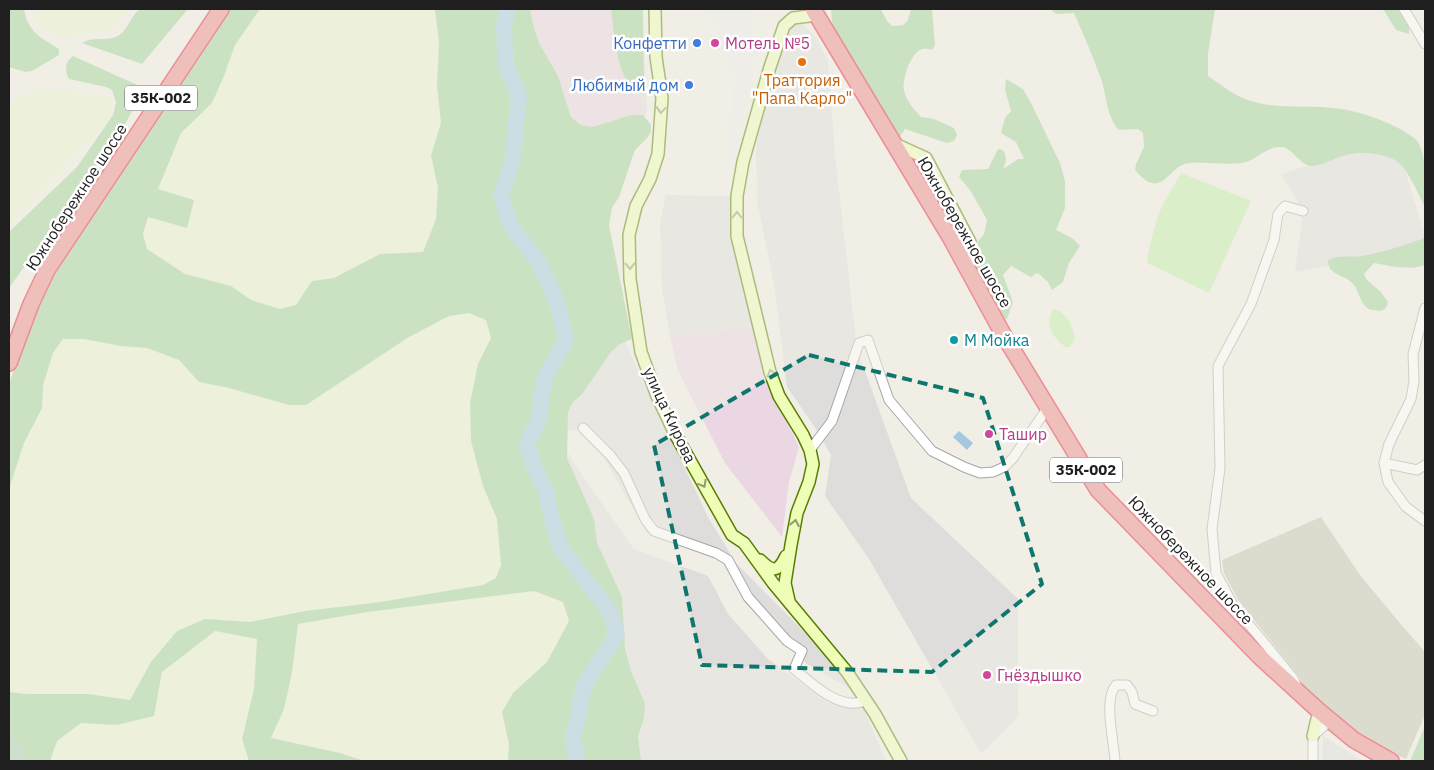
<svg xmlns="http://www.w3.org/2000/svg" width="1434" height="770" viewBox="0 0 1434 770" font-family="'IBM Plex Sans',sans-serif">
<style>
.residential{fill:#dedddc}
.industrial{fill:#ebd6e3}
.construction{fill:#c2c6b0}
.farmland{fill:#e8f1cf}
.grass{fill:#beefa7}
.forest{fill:#9ed397}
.cemetery{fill:#a4ccb1}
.parking{fill:#ebebeb}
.water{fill:#a2c8e2}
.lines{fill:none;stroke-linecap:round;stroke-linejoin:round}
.river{stroke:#a2c8e2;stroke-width:16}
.street-casing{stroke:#a6a6a6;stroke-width:11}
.secondary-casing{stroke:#597d00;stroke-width:14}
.highway-casing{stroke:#e9183a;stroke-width:18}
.street{stroke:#fff;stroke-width:9}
.secondary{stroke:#eefeb6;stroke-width:11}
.highway{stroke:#ee8788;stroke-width:15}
.oneway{stroke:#919a72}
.marked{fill:none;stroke:#0f766e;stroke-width:4;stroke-dasharray:10 6;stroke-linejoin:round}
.shop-dot{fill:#3f7fe0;stroke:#fff;stroke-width:2}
.hotel-dot{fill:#d1479c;stroke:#fff;stroke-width:2}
.food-dot{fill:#e8710a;stroke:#fff;stroke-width:2}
.culture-dot{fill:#0f9aa8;stroke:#fff;stroke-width:2}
.labels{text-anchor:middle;stroke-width:5;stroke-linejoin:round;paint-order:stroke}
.shield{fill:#fff;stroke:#626262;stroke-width:1}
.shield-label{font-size:15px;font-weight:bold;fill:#1f1f1f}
.shop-label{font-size:16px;fill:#366cbe;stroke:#fff;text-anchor:end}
.hotel-label{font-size:16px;fill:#b23c85;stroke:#fff;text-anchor:start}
.food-label{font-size:16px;fill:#c56008;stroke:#fff}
.street-label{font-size:16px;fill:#1f1f1f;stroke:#fff}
.culture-label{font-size:16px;fill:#0d838f;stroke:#fff;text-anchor:start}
</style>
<rect width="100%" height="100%" fill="#f1efe5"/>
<g class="residential">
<path d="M642,9L647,110L604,222L612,287L626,344L708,517L736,563L828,656L850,689L807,664L744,602L721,560L647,533L604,458L579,431L565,430L560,439L575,465L634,549L708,576L728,614L768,659L828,703L864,710L886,761H617L556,553L509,173Z"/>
<path d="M803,24L816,37L828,60L835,154L857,349L911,498L1018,599V717L981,754L869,559L825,496L831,455L814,426L787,387L774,284L757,201L756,145L784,35L796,25Z"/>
<path d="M1360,149L1401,157L1425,235V248L1295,272L1303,211L1281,174Z"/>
<path d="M666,195L730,196L734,233L754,327L670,336L662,290L660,222Z"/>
<path d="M1323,736L1363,761H1322Z"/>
</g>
<g class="industrial">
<path d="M523,9H612L644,107L574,160Z"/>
<path d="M754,327L771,389L799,447L789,482L782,537L725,463L678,371L670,336Z"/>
</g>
<path class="construction" d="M1321,517L1360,575L1399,622L1425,652V715L1406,759L1358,737L1305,689L1298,675L1238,600L1224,573L1222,560Z"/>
<g class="farmland">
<path d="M38,9H128L112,29L62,38L35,24Z"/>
<path d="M260,9H435L439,43L437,86L441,123L431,155L438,188L436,219L423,252L380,254L334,278L312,281L296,305L280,309L251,300L231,286L185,274L147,249L143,234L148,217L187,228L193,200L158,190L181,133L212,103L224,76L235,45Z"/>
<path d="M33,89L105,94L114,104L106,123L9,225V107Z"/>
<path d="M469,313L486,320L491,338L478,364L470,403L471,441L483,486L497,519L501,565L496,578L483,585L380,602L305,611L250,622L205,619L151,662L131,700L88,694H27L9,692V489L24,443L42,408L43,385L53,353L63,339H84L121,346L147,348L179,360L199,382L229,388L289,405H306L409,337L449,316Z"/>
<path d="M534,591L563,602L569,621L547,662L513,693L502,712L509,744L508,761H364L340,753L271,738L284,709L292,673L298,624L367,612Z"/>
<path d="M215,631L257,638L254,689L242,739L249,761H50L57,741L81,723L117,725L154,716L162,672Z"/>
</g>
<g class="grass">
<path d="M1181,173L1251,201L1209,293L1147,263C1149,247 1153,231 1158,216C1163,201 1174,187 1181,173Z"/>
<path d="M1053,309C1067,312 1072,325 1075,338L1070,347H1065C1053,337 1044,325 1053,309Z"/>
</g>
<g class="forest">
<path d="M9,9H24C28,32 40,37 59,49V55L32,71L25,72L9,67Z"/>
<path d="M140,9H188L142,64L82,43C94,35 112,44 123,32C130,24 131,16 140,9Z"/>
<path d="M229,9H260L235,45L224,76L212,103L181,133L158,189L194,200L187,228L148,217L143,234L147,249L185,274L231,286L251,300L280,309L296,305L312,281L334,278L380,254L423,252L436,219L438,188L431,155L441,123L437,86L439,43L435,9H530L533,24L539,43L558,76L571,117L581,125L593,127L631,115H643L651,125V131L648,137L635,150L619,197L612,208L609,225L632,339L620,344L611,352L582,394L573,402L568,412L567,458L594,519L597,543L622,597L625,649L632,674L645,703L644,718L638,736L641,761H508L509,744L502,712L513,693L547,662L569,621L563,602L534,591L367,612L298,624L292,673L284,709L271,738L340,753L364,761H249L242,739L254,689L257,639L215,631L162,672L154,716L117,725L81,723L57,741L50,761H9V692L27,694H88L130,700L151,662L177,631L205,619L250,622L305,611L380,602L483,585L496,578L501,565L497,519L483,486L471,441L470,403L478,364L491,338L486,320L469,313L449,316L409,337L306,405H289L229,388L199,382L179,360L147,348L121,346L84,339H63L53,353L43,385L42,408L24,443L9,489V384L38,300Z"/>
<path d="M611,9H643L644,95C615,86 615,34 611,9Z"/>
<path d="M831,9H881L887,21L892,26L903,25L908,20L911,9H932L935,45L932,50C928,49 924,48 920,50C910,55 902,80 904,90C906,101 914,109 921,117L934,119L954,128L957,135L954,141L947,143L905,129L898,140L832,24Z"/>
<path d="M1050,9H1215L1208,54V76C1222,85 1237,98 1254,102C1280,109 1307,105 1333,108C1356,110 1382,119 1402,130C1407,134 1416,137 1419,144C1428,163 1425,187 1425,208C1420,196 1407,169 1398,162C1385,153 1360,151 1346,155C1335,158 1324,165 1313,166C1300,167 1294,148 1281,147C1267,147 1258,158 1246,162C1235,166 1202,162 1189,163C1168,165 1162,203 1135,170L1136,164L1144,147L1143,133L1138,129L1119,130C1106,116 1107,96 1101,79C1093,56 1083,34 1074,13L1056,14Z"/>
<path d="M1383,9H1399L1409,28V34L1396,30Z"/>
<path d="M73,56L144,88L121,132L9,288V232L77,167L113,115L116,102L112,90L106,87L69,79C64,70 65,62 73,56Z"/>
<path d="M1006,79L1023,89L1030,101L1060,163L1065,181V208L1056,230L1072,238L1080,246L1069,263L1063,282L1052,290L1048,282L1038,273L1035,274L1031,277L1011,266L1003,275L1013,302L1007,319L998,317L971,268L973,252L978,241L984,234L987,220L970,190L959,177L962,170L988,169L998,149L1003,150C1008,159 1006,161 1003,169L1018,159H1024L1016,142L1001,133L1005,118L1011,111L1005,90Z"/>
<path d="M1425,237V265C1408,271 1391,266 1374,263L1364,274L1367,280L1381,292L1388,302L1386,308L1381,311C1376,310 1370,311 1366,307C1359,301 1359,289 1352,283C1343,274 1327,275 1328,260C1338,254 1351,258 1362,256C1383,252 1402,246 1422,239Z"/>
<path d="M1425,726V761H1410Z"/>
</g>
<path class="cemetery" d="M9,724V725L27,761H9Z"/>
<path class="parking" d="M711,9H746L754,22L753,37L760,44L740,132L734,159L729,161L733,75L711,14Z"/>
<path class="water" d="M959,431L973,443L967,450L953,437Z"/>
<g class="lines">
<path class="river" d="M507,9L504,27L506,65L519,96L512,162L501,196L511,227L539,262L557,302L566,340L544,379L539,420L527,444L535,469L547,493L551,516L560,547L611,613L617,635L584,685L573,740L578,761"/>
<defs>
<g id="street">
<path d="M1404,9L1425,44"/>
<path d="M1425,308L1413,354L1414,381L1411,399L1389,444L1384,463L1388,482L1406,507L1425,521"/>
<path d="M583,428L610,455L624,473L645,519L654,531L716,553L728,560L748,597L787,641L802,651L794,669C813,684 839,711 865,701"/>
<path d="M810,450L832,421L859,343L868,340L889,400L932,451L964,467L980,473L993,472L1004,467L1013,458L1044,413"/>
<path d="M1384,463L1417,470L1425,465"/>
<path d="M1297,687L1293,678L1233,605L1216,573L1212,529L1220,468L1218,366L1251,304L1274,240L1278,214L1285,206L1303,211"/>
<path d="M1115,761C1114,741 1103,700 1116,685H1127L1132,692L1135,704L1153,711"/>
<path d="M1313,761V736L1324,726"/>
</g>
<g id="secondary">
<path d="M655,9L656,57L662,98L658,154L650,179L636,206L629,235L630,279L641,352L657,396L674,432L732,535L744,543L773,583L847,672L875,714L901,761"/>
<path d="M893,143L926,158L970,242L968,269"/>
<path d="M760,560C772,572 778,573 786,556"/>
<path d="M789,601L785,583L791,545L797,513L809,482L813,464L810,450L803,435L779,396L770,372L737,236V196L743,162L770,67L784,26L793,18L809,16"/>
<path d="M1313,736L1317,719"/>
</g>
<g id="highway">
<path d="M813,9L950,237L1003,334L1098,490L1260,657L1319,711L1354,740L1391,761"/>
<path d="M9,363L31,304L47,270L221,9"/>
</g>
</defs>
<use href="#street" class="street-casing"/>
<use href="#secondary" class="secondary-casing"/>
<use href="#highway" class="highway-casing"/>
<use href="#street" class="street"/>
<use href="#secondary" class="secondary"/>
<use href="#highway" class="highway"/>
</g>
<defs><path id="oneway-chevron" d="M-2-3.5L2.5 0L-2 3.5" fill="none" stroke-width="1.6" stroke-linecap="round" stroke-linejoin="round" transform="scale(1.25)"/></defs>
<g class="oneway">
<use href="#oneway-chevron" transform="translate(661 110) rotate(95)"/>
<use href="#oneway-chevron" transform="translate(737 215) rotate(-90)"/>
<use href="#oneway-chevron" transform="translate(630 266) rotate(88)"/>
<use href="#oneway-chevron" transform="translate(771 373) rotate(-107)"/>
<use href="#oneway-chevron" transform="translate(703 484) rotate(61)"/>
<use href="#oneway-chevron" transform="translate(795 523) rotate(-79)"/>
</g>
<path d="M0 0H1434V770H0ZM809,355L983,398L1042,584L932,672L702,665L654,445Z" fill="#f1efe5" fill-opacity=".55" fill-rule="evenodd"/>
<path class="marked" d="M809,355L983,398L1042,584L932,672L702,665L654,445Z"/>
<g class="shop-dot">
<circle cx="697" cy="43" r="5"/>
<circle cx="689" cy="85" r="5"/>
</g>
<g class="hotel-dot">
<circle cx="715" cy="43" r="5"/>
<circle cx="989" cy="434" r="5"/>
<circle cx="987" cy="675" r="5"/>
</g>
<circle class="food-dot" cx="802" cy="62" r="5"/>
<circle class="culture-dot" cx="954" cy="340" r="5"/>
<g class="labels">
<g class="shield">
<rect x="125" y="85.5" width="72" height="25" rx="4"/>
<rect x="1050" y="457.5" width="72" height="25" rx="4"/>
</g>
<g class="shield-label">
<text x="161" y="103">35К-002</text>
<text x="1086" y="475">35К-002</text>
</g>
<g class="shop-label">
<text x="687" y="49">Конфетти</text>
<text x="679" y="91">Любимый дом</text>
</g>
<g class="hotel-label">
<text x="725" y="49">Мотель №5</text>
<text x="999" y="440">Ташир</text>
<text x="997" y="681">Гнёздышко</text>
</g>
<g class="food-label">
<text x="802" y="86">Траттория<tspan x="802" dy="18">"Папа Карло"</tspan></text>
</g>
<g class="street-label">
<text transform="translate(76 197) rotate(-57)" y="6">Южнобережное шоссе</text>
<text transform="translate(965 232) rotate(60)" y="6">Южнобережное шоссе</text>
<text transform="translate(670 415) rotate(65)" y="6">улица Кирова</text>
<text transform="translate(1191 560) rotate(46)" y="6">Южнобережное шоссе</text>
</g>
<g class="culture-label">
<text x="964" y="346">М Мойка</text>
</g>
</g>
<rect width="1434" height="770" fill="none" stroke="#1f1f1f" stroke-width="20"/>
</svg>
